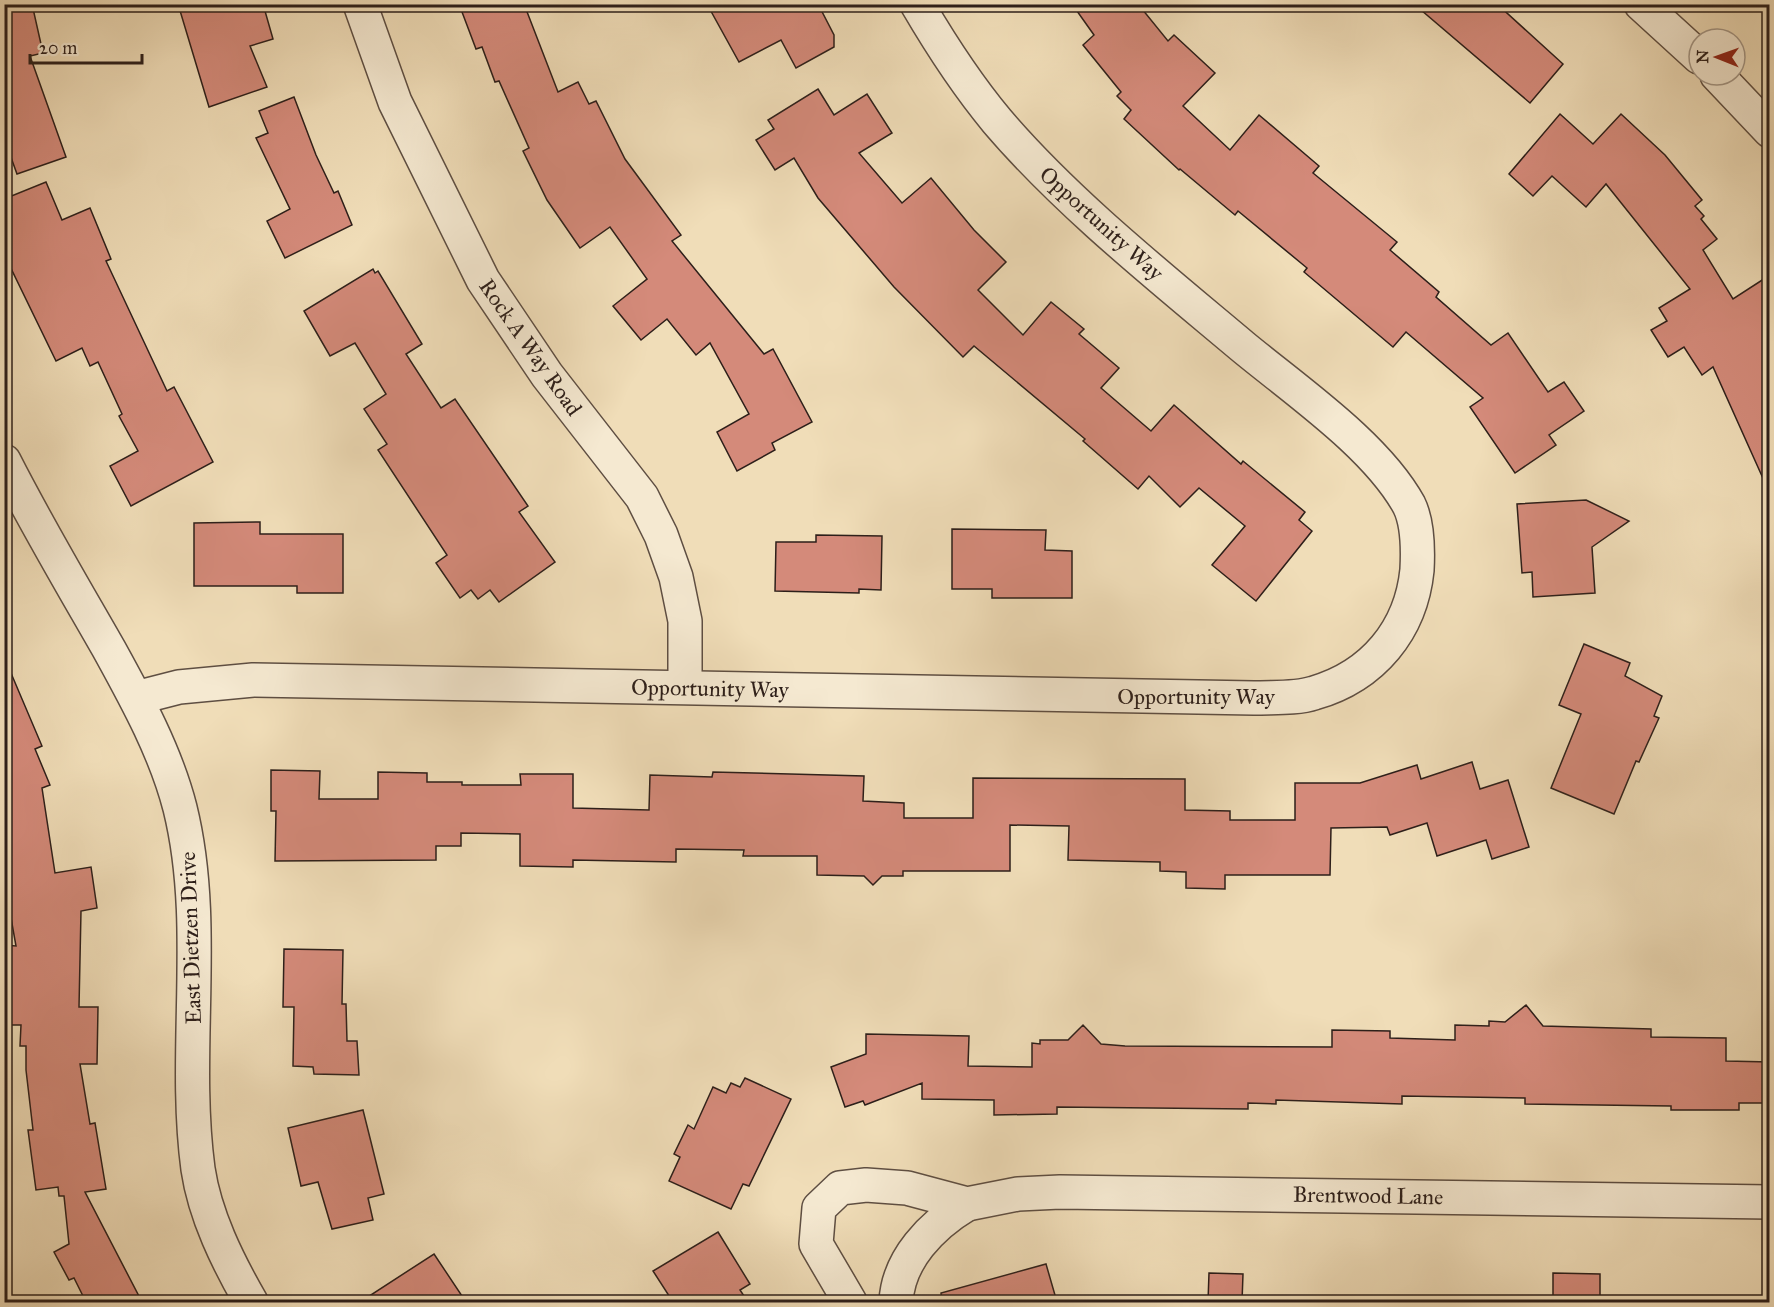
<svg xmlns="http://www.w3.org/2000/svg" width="1774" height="1307" viewBox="0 0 1774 1307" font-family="'IM FELL Great Primer',serif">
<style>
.building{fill:#d48a7a;stroke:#2d1f1a;stroke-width:1.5}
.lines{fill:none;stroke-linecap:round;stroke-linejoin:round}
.minor-casing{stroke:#5e4e42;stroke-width:36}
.minor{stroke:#f5e9d1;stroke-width:33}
.labels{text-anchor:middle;stroke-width:5;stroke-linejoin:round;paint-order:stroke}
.street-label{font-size:22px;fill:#2d1f1a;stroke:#f5e9d1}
</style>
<rect width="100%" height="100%" fill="#f0ddb8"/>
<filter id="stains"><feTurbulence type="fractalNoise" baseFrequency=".00333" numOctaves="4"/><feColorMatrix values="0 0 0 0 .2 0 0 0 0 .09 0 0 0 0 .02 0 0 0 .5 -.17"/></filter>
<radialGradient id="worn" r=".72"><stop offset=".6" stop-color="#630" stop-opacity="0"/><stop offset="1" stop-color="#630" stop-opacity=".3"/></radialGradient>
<g class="building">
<path d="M4,4H32L43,53L30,56L66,157L17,174L4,138Z"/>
<path d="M178,4H263L273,39L250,46L267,87L209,107Z"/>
<path d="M459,4H524L558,92L578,82L589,104L596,101L625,159L681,235L672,241L764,354L773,349L812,422L772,443L775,450L737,471L717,432L749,414L710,343L696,355L667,319L641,340L613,306L647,279L610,227L580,248L547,200L523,151L529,148L499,81L495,82L482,47L476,49Z"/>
<path d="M707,4H818L834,35V47L796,68L781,40L739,62Z"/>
<path d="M1072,4H1138L1168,41L1174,35L1215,73L1183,106L1230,150L1259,115L1319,166L1313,173L1397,242L1390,250L1439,292L1436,297L1491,345L1508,333L1548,392L1564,382L1584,411L1549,435L1556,445L1515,473L1470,407L1483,398L1406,332L1393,347L1304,272L1307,268L1238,211L1235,215L1180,169L1179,170L1124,119L1131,110L1117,96L1121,92L1083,45L1094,35Z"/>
<path d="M1414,4H1497L1563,64L1530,103Z"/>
<path d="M818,89L834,115L867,94L892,133L859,153L902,203L931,178L974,230L1006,262L978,290L1023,335L1051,302L1084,329L1079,334L1119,368L1101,388L1151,431L1174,405L1241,464L1243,461L1305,512L1299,520L1312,531L1256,601L1212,565L1245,526L1199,488L1180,507L1149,476L1138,489L1083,441L1085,439L974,346L963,357L894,287L818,198L794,158L775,170L756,140L774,129L768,120Z"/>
<path d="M294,97L316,155L334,193L338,191L352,225L285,258L267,221L290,209L256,138L268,133L259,111Z"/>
<path d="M1560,114L1593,144L1621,114L1665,155L1702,200L1695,206L1704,216L1701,219L1717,239L1703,250L1733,299L1770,275V494L1713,367L1702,375L1684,347L1668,357L1651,330L1667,321L1659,308L1690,289L1606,184L1586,207L1552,176L1533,196L1509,174Z"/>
<path d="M46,182L62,220L90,208L111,259L106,261L167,391L174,387L213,462L131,506L110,466L138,451L119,416L122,414L98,362L90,366L82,348L56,361L4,254V199Z"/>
<path d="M373,269L375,273L378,271L422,344L406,354L441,408L455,399L528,506L519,512L555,562L499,602L490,590L478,599L471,590L460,598L436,563L447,555L378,450L387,444L364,409L386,394L355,343L330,356L304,311Z"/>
<path d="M1586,500L1629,521L1592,547L1595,593L1533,597L1532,572L1522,573L1517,504Z"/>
<path d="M260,522V534H343V593H297V586H194V523Z"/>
<path d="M952,529L1046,530L1045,550L1072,551V598H992V589H952Z"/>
<path d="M816,535L882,536L881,590L859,589V593L775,591L776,542H816Z"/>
<path d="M1584,644L1630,663L1625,676L1662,696L1654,716L1659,718L1639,762L1636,761L1614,814L1551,788L1581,714L1559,705Z"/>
<path d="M5,659L42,746L35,749L50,785L42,788L55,873L91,867L97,908L81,911L79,1007H98L97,1064H80L90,1124L95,1123L106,1189L85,1192L142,1302H86L74,1278L69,1280L54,1252L69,1244L64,1196H59L58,1187L36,1190L28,1130H33L26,1070V1046H20L21,1025H4V945L16,946L4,879Z"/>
<path d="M1472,762L1480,789L1508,780L1529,847L1492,859L1486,840L1437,856L1427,823L1390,835L1387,827L1331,828L1330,875H1225V889L1186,888V872L1160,871V862L1068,860L1069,826L1010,825V871H903V876H882L873,885L864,876L817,875V856H743L744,850L676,849V862L573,860V867L520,866V834L461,833V846H436V860L275,861L276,811H271V770L320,771L319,799H378V772L427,773V782H462V785H521L520,774H573V808L649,810L650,775L712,777L713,772L864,776L863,801L904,803V818H973V778L1185,779V810L1230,811V820H1295V783H1360L1417,765L1421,779Z"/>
<path d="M284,949L343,950L342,1004H346L347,1041H357L359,1075L314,1074L313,1067L293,1066L294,1007H283Z"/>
<path d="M1526,1005L1543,1026L1651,1029V1037L1726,1038V1061L1770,1062V1103H1739V1110H1671V1106L1525,1104V1098L1402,1096V1104L1276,1100V1104L1248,1103V1109L1057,1107V1114L994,1115V1100L922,1099V1083L865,1105L863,1101L845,1107L831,1067L866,1054V1034L969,1036L968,1066L1032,1067V1043L1040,1044V1040H1068L1083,1025L1101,1044L1125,1046L1332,1047V1030L1390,1031V1038L1455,1040V1025L1489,1026V1021L1505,1022Z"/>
<path d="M745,1078L791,1099L749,1186L743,1184L731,1209L669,1181L680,1157L674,1154L688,1125L694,1129L713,1087L726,1093L731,1083L740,1087Z"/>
<path d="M363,1110L384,1194L368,1198L373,1220L332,1229L318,1182L301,1186L288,1128Z"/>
<path d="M718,1232L750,1284L740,1290L748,1302H673L653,1271Z"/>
<path d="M434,1254L466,1302H360Z"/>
<path d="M1046,1264L1057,1302H942L941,1293Z"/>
<path d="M1209,1273L1243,1274L1242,1302H1208Z"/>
<path d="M1553,1273L1600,1274V1302H1553Z"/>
</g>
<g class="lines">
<defs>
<g id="minor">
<path d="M360,4L395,102L483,280L547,375L642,497L661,535L676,577L685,621V687"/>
<path d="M1641,4L1699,57"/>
<path d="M1717,75L1770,131"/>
<path d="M4,461C37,526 74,588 110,651C137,700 166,753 180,808C209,925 182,1050 198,1169C205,1216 228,1262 251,1302"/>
<path d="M136,698L179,687L253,680L1254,698C1273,697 1296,699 1314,693C1373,676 1411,630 1417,570C1418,551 1418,523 1409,505C1376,445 1295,390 1242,346C1160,277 1066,202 997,121C967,85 941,45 917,4"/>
<path d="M850,1302L816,1244L819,1208L840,1188L866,1185L907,1188L967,1204L1018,1194L1060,1192L1770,1202"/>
<path d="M896,1302C898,1259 932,1225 967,1204"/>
</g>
</defs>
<use href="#minor" class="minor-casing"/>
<use href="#minor" class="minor"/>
</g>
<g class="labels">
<g class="street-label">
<text transform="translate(1102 223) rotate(42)" y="8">Opportunity Way</text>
<text transform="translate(531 347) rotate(55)" y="8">Rock A Way Road</text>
<text transform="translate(710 688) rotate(1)" y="8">Opportunity Way</text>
<text x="1196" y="704">Opportunity Way</text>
<text transform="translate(190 938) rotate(-92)" y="8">East Dietzen Drive</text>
<text transform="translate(1368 1195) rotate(1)" y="8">Brentwood Lane</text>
</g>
</g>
<rect width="1774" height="1307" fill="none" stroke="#f0ddb8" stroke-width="24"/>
<rect x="6" y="6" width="1762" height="1295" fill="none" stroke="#2d1f1a" stroke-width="3"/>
<rect x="12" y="12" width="1750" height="1283" fill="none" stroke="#2d1f1a" stroke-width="1.5"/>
<g transform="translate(1717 57) rotate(271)"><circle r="28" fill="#f5e9d1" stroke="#a59888" stroke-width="1.5"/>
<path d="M0-4.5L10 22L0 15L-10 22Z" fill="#8f2418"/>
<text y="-9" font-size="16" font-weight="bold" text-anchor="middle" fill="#2d1f1a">N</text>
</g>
<path d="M30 54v9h112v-9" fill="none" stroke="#2d1f1a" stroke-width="3"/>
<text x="39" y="54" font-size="18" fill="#2d1f1a" stroke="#f5e9d1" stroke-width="4.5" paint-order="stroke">20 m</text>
<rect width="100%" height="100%" filter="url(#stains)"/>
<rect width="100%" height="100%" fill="url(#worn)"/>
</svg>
